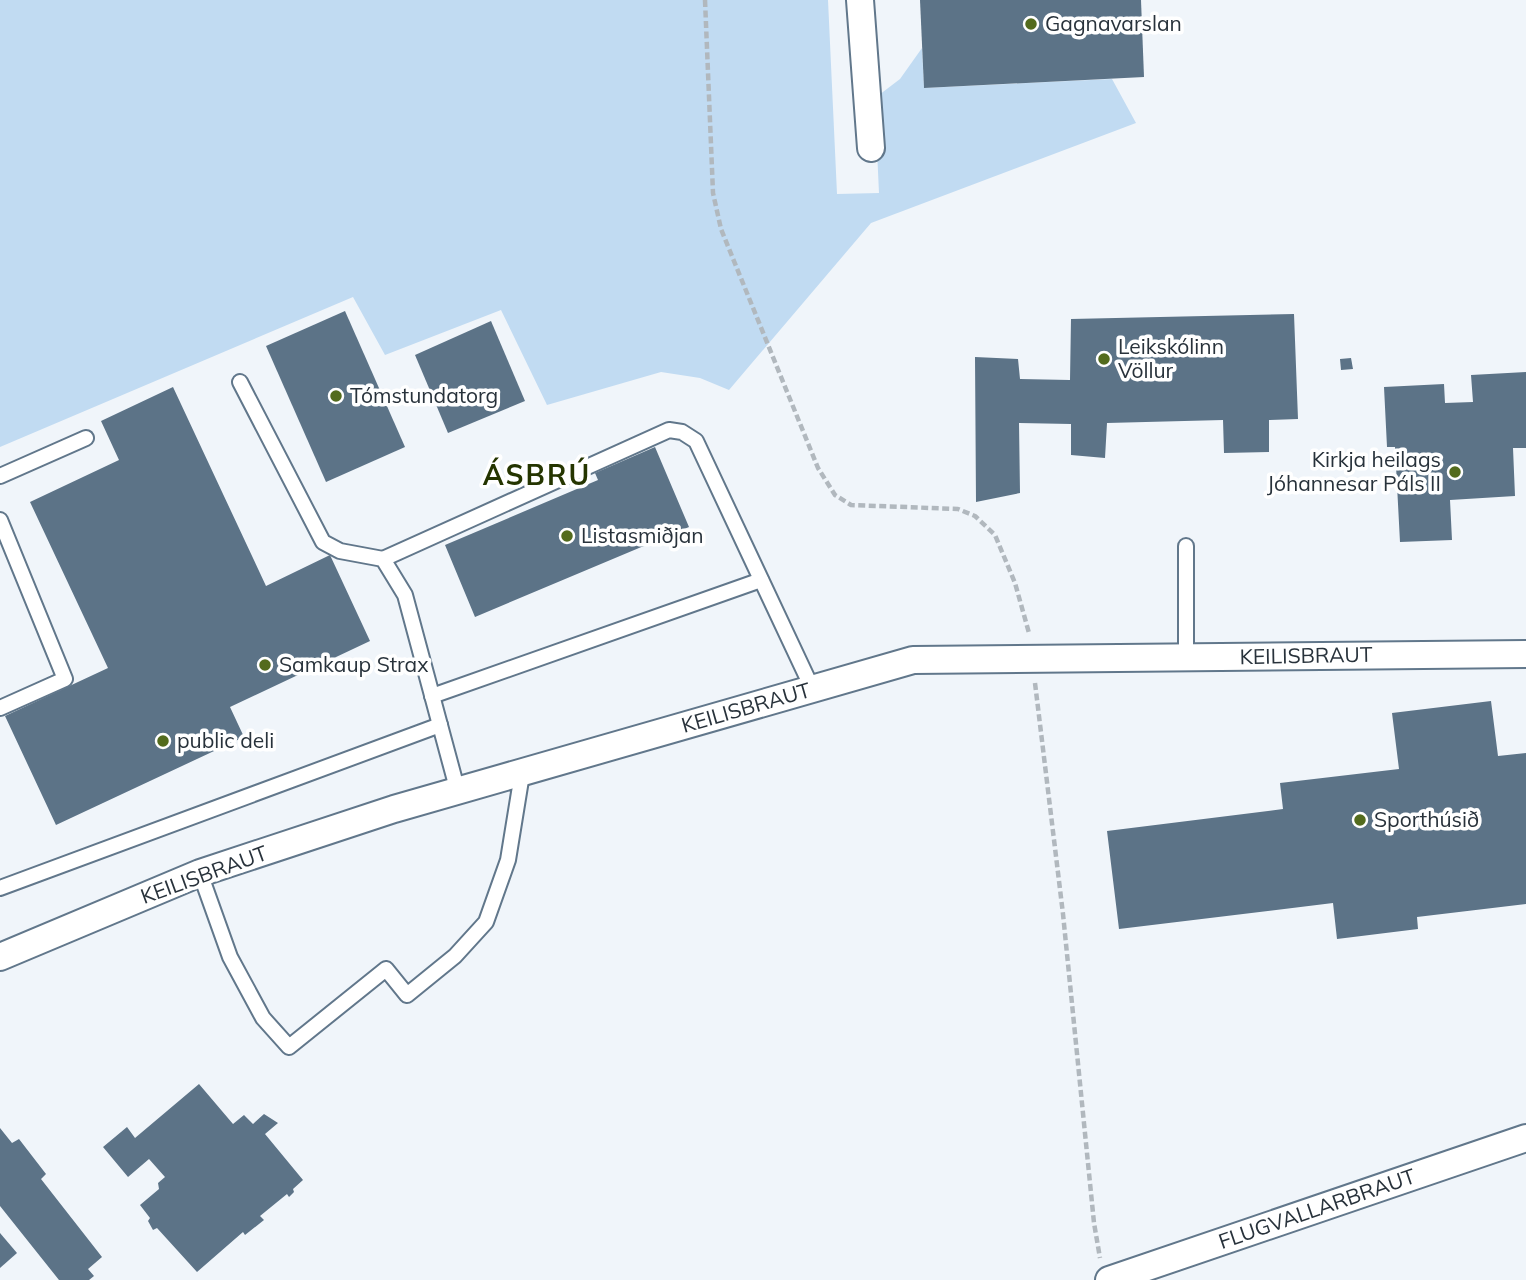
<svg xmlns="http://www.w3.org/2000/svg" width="1526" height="1280" viewBox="0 0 1526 1280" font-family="Mulish,sans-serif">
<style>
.green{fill:#c1dbf2}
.building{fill:#5c7387}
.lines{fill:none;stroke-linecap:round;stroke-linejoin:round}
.service-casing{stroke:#61778b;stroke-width:18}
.minor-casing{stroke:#61778b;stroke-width:30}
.path{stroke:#b1b8be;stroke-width:4.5;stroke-dasharray:7 3.5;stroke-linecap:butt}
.service{stroke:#fff;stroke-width:14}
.minor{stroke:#fff;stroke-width:26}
.poi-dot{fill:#536b1d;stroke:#fff;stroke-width:2.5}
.labels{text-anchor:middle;stroke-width:7;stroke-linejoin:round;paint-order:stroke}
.poi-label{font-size:21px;fill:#28323b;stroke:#fff;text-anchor:start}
.street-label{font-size:21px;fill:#28323b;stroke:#fff}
.district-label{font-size:28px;font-weight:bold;letter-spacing:2px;fill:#253500;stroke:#fff}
</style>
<rect width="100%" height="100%" fill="#f0f5fa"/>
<path class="green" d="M0,0H828L837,194L879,193L875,107L879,95L900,79L922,48L924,88L1112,79L1136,123L871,223L729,390L700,378L661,372L547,405L501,310L385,355L353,297L0,447Z"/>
<g class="building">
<path d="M920,0H1141L1144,77L924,88Z"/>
<path d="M345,311L405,447L326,482L266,346Z"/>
<path d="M1294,314L1298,419L1269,420V452L1224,453L1223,420L1107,423L1105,458L1071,455V424L1019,423L1020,493L976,502L975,357L1018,359L1020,379L1070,380L1071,319Z"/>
<path d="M491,321L525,401L448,433L415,355Z"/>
<path d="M1351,358L1353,369L1341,370L1340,359Z"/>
<path d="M1526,372V448H1513L1515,496L1450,500L1452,540L1400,542L1395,447H1387L1384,387L1444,384L1445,403L1473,402L1471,375Z"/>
<path d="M173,387L266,586L330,555L370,641L230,707L244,737L56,825L5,716L108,668L30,502L119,460L101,421Z"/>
<path d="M655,447L689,527L475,617L445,545L598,480L595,473Z"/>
<path d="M1491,701L1498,756L1526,753V904L1417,917L1418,929L1337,939L1333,903L1119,929L1107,831L1283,809L1280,783L1399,769L1392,713Z"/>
<path d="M199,1084L233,1124L244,1115L253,1124L264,1114L278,1123L265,1134L303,1180L293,1189L294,1192L289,1197L287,1194L260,1216L264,1220L245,1235L243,1232L197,1272L157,1228L153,1230L148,1221L150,1218L140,1205L159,1189L158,1183L165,1177L149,1159L128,1177L103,1147L127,1127L135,1138Z"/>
<path d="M0,1128L12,1143L19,1139L46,1174L41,1179L102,1257L88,1269L94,1276L89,1280H59L0,1206Z"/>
<path d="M0,1233L17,1253L0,1268Z"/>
</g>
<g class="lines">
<defs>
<g id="service">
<path d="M240,382L323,542L340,551L383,559L405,595L458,792"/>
<path d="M0,476L86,438"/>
<path d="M0,520L65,679L0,708"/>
<path d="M1186,546V657"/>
<path d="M383,559L669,430L682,432L696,441L812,688"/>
<path d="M432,696L761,580"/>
<path d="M200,873L230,957L263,1018L289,1047L386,969L407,995L455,956L486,922L508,860L522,774"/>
<path d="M0,888L440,725"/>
</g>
<g id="minor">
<path d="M860,0L871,148"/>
<path d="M0,957L200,873L394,809L913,660L1526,654"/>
<path d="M1109,1280L1526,1138"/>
</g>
</defs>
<use href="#service" class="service-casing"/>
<use href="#minor" class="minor-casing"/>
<g class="path">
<path d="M705,0L713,193L721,229L818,468L835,495L851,505L958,509L975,516L995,535L1015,583L1029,633"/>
<path d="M1035,683L1063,914L1094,1223L1100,1258"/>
</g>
<use href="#service" class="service"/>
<use href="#minor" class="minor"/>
</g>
<g class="poi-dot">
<circle cx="1031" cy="24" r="7"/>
<circle cx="1104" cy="359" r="7"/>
<circle cx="336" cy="396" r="7"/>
<circle cx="1455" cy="472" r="7"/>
<circle cx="567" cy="536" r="7"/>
<circle cx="265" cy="665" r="7"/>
<circle cx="163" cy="741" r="7"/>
<circle cx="1360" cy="820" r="7"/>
</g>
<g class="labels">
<g class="poi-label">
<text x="1045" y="31">Gagnavarslan</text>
<text x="1118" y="354">Leikskólinn<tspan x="1118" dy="24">Völlur</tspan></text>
<text x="350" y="403">Tómstundatorg</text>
<text x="1441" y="467" text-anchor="end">Kirkja heilags<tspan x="1441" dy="24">Jóhannesar Páls II</tspan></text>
<text x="581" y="543">Listasmiðjan</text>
<text x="279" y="672">Samkaup Strax</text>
<text x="177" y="748">public deli</text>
<text x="1374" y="827">Sporthúsið</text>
</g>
<g class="street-label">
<text transform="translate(1306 656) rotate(-1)" y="7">KEILISBRAUT</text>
<text transform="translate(746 708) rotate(-16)" y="7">KEILISBRAUT</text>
<text transform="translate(204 875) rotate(-20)" y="7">KEILISBRAUT</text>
<text transform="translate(1317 1209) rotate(-19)" y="7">FLUGVALLARBRAUT</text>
</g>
<g class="district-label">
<text x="537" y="485">ÁSBRÚ</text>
</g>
</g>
</svg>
